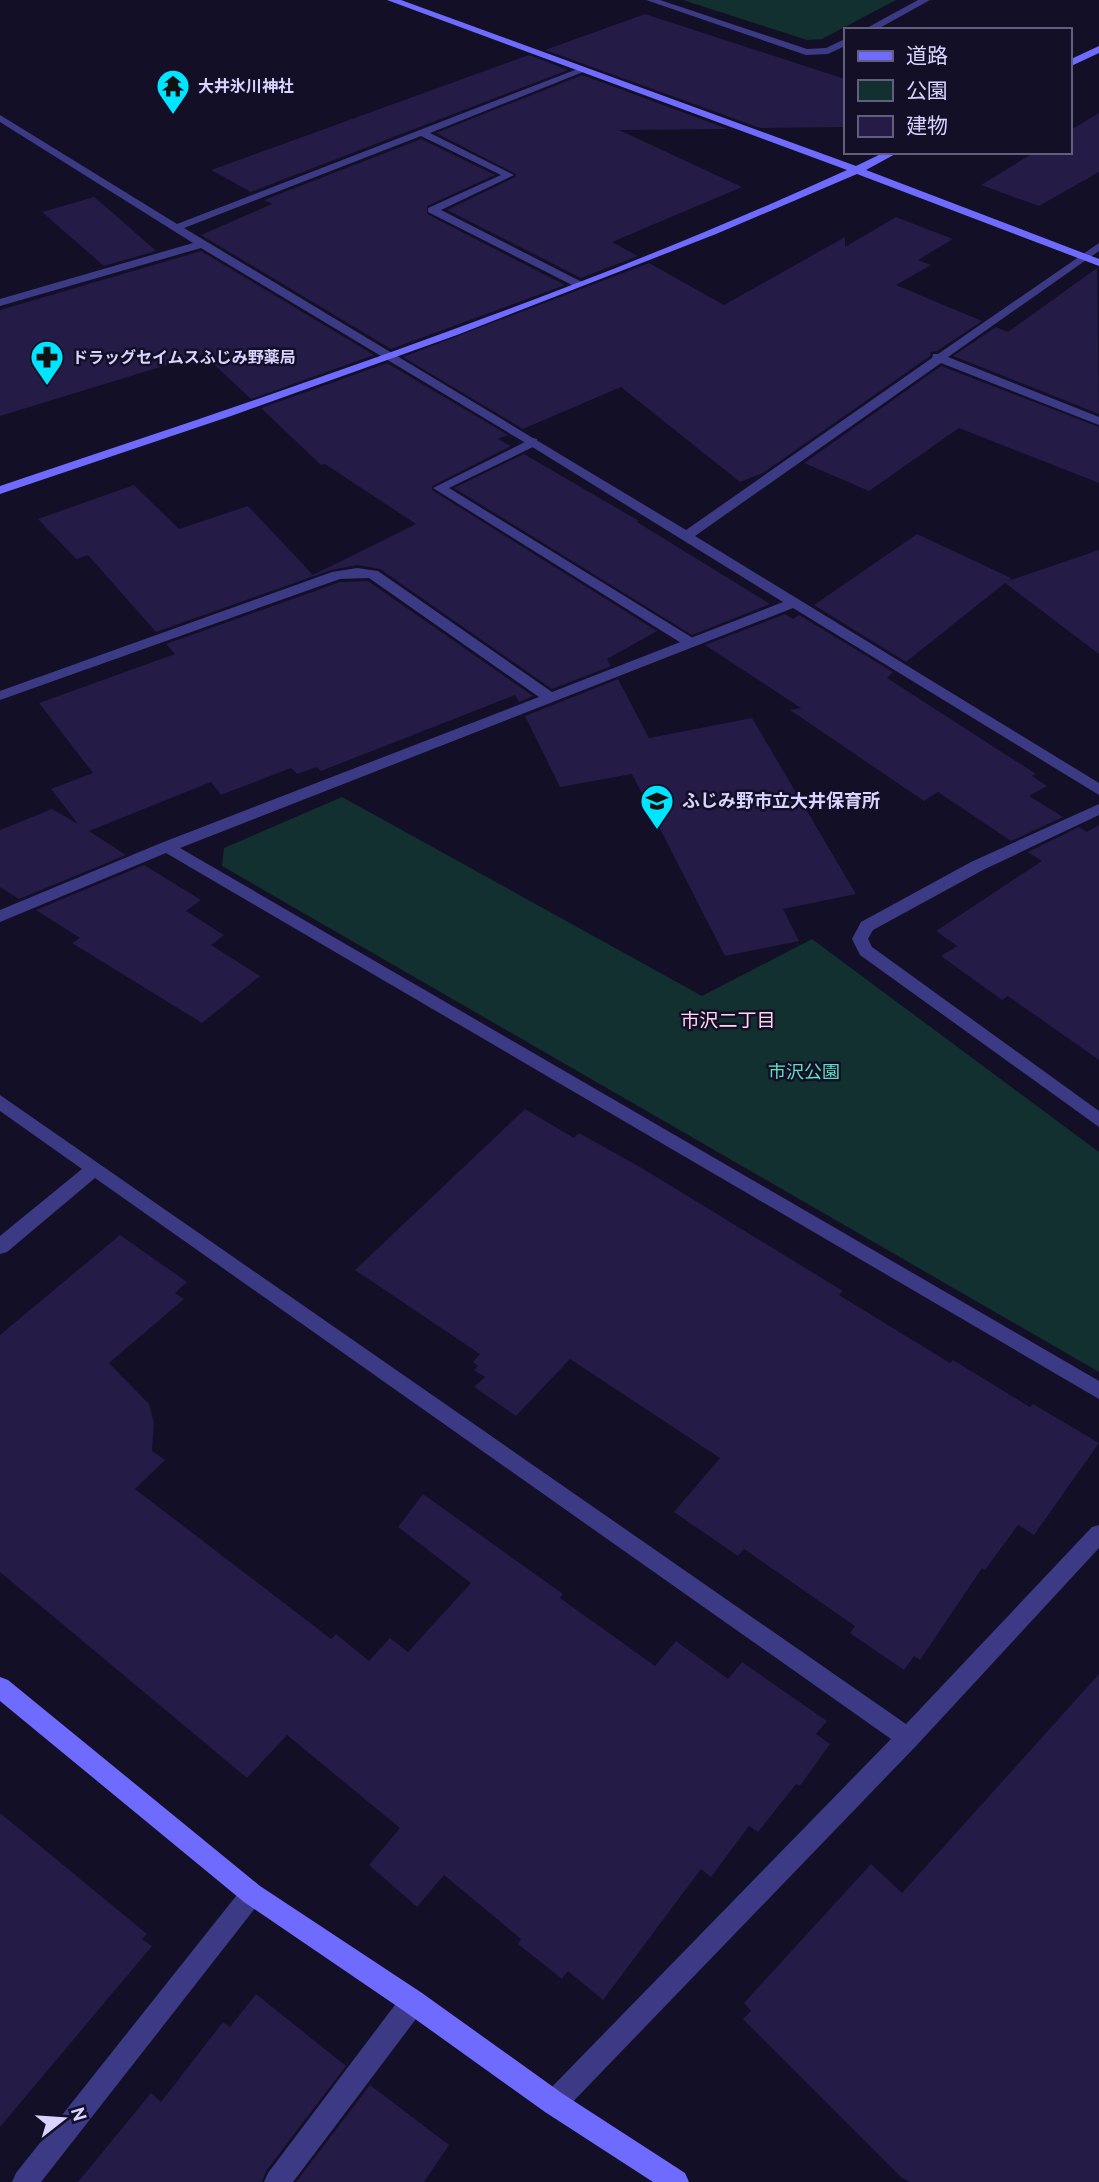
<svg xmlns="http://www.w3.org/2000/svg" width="1099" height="2182" viewBox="0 0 1099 2182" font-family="Overpass,'Noto Sans JP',sans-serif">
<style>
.green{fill:#12302f}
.building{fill:#241b47}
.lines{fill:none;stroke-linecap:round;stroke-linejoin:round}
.lane{fill:#3d3a85;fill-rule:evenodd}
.street{fill:#3d3a85;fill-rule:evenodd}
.secondary{fill:#6f6bff;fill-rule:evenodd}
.labels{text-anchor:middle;stroke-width:5;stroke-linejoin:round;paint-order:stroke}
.far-poi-label{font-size:16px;font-weight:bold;fill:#d9d4ff;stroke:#130f26;text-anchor:start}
.poi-label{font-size:18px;font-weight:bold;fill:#d9d4ff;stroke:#130f26;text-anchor:start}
.park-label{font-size:18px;fill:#5fe0c0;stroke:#130f26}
.neighbourhood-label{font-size:19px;fill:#ffd6f0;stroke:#130f26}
</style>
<rect width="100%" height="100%" fill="#130f26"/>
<g class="green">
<path d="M683,0H896L822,39L807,40Z"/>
<path d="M342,797L702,996L812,939L1099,1152V1372L222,866L224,848Z"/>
</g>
<g class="building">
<path d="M645,14L845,79V127L760,128L545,50Z"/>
<path d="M529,55L568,70L251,192L211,170Z"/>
<path d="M582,75L728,129L619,130L742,187L612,242L638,256L581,278L447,210L515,177L516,174L436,133Z"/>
<path d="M1099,113V172L1039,206L981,185L1035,152H1069V131Z"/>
<path d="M421,139L495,175L427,206V214L565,285L391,349L201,235L272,204L264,200Z"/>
<path d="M94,197L106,207L156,251L104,266L42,212Z"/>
<path d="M896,217L953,239L918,260L931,265L896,285L982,321L937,351L931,352L930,356L763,473L740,482L621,387L523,429L403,357L649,263L724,305L845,237V247Z"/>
<path d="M201,251L374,355L251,399L203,354L0,416V310Z"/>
<path d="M1097,268L1099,414L953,356L996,327L1008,332Z"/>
<path d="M387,363L508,435L498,439L511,446L432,486V490L657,631L607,659L611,666L552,689L380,569L357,565L331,570L156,632L88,555L76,559L38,519L134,485L179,529L248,506L313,575L416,524L325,464L321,465L261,408Z"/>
<path d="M941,366L1099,427V483L959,428L869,491L804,463Z"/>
<path d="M524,454L639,521L637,522L770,604L692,635L454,488Z"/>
<path d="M917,534L1011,578L1008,581L1099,550V654L1005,583L906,662L814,605Z"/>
<path d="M368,581L533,696L519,702L515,695L321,771L317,767L297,774L291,768L221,795L211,782L89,831L126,855L19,899L0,887V830L52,809L78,824L51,789L93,773L39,703L175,654L166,644L340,582Z"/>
<path d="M785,614L793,619L799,615L893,672L887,678L1036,774L1032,776L1047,786L1029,796L1063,817L1011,841L938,792L924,801L790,710L801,708L705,645Z"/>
<path d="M618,679L649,738L752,718L856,894L783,909L799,941L725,956L632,774L560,787L525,716Z"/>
<path d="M1099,825V1060L1008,996L1002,1000L941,956L957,946L936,931L1042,861L1028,852L1079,827L1087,832Z"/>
<path d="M144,865L201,900L186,911L224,935L211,945L260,976L202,1023L72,943L80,938L36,910Z"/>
<path d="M525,1109L574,1138L579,1133L640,1167L843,1291L839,1295L950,1363L953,1360L1030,1407L1033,1404L1099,1443L1034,1535L1018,1525L985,1570L982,1568L920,1660L914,1656L904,1670L850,1633L855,1626L744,1549L738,1556L674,1512L720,1458L570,1359L516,1416L474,1387L485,1377L474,1370L478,1366L473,1362L480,1354L355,1270Z"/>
<path d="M120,1235L187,1282L175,1293L184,1299L109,1363L149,1404L154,1423L152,1451L165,1460L135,1489L331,1639L336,1634L369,1661L390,1638L408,1652L471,1583L398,1527L423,1494L563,1594L560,1598L655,1666L676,1641L728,1679L742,1662L827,1721L816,1734L830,1744L800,1786L796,1784L758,1832L749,1826L711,1877L701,1869L603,2000L568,1971L562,1979L518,1944L521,1939L444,1875L417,1907L369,1865L400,1828L287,1735L247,1778L0,1572V1335Z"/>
<path d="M1099,1674V2182H910L902,2178L743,2019L751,2011L744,2003L871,1864L902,1893Z"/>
<path d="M0,1813L147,1934L142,1939L152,1946L0,2127Z"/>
<path d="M256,1994L346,2066L266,2171L262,2182H78L151,2093L161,2102L223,2022L230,2027Z"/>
<path d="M370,2085L449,2145L424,2182H296Z"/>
</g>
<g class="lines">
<g class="lane">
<path d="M533,438L537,439V445L449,488L696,640V646H686L433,488Z"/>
<path d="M413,1990L422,1993L425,2002L422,2011L293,2182H264L268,2173L404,1993Z"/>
</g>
<g class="street">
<path d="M646,0H660L807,49L826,48L845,39V46L828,54L806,55Z"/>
<path d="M918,0H930L876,30H863Z"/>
<path d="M580,68L588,70L430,133L514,175L441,210L582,282V286H574L428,212V208L501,175L421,136L184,228L686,530L932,358L933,354H938L1099,243V251L948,357L1099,417V425L941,363L695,536L1099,783V795L793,608L180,848L1099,1381V1399L166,853L0,922V910L161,843L539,697L369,578L340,579L0,700V691L332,572L357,568L378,571L552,692L783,602L529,445L201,248L0,306V299L193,243L0,122V115L177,224Z"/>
<path d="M1099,804V815L983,870L873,930L868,939L872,947L1099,1111V1127L860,955L852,939L861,922L971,862Z"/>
<path d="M0,1095L906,1724L1092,1527L1099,1525V1548L916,1746L563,2112L554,2116L545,2112L541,2103L545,2094L891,1739L95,1178L7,1252L0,1254V1236L82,1169L0,1111Z"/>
<path d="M252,1882L260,1886L264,1894L260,1902L41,2182H12L16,2173L244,1886Z"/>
</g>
<g class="secondary">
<path d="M387,0H401L856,166L885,152H899L866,170L1099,259V266L857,174L716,234L457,335L231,416L0,494V486C284,391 575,294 847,170Z"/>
<path d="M1099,46V53L1069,67V60Z"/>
<path d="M0,1677L8,1680L260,1886L422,1993L563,2094L685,2173L689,2182H653L545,2112L404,2011L244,1902L0,1701Z"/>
</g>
</g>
<defs>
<symbol id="temple-pin" viewBox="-11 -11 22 30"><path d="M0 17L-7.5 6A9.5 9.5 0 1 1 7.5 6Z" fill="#00e5ff" stroke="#130f26"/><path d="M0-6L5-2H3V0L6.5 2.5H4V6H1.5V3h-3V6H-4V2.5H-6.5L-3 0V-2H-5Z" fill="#111"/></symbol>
<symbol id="pharmacy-pin" viewBox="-11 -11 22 30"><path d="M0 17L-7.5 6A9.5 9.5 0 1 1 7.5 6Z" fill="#00e5ff" stroke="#130f26"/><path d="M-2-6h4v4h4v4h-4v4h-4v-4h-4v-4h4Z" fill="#111"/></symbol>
<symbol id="school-pin" viewBox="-11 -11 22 30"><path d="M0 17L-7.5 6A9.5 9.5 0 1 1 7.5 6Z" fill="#00e5ff" stroke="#130f26"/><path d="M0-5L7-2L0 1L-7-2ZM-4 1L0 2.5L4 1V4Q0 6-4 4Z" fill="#111"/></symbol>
</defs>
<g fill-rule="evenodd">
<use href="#temple-pin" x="154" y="67" width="38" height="52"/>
<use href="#pharmacy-pin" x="28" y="338" width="38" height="52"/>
<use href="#school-pin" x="638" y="782" width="38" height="52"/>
</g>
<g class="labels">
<g class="far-poi-label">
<text x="198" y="92">大井氷川神社</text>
<text x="72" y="363">ドラッグセイムスふじみ野薬局</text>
</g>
<g class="poi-label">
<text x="682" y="807">ふじみ野市立大井保育所</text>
</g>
<g class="park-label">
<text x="804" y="1078">市沢公園</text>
</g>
<g class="neighbourhood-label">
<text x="728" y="1027">市沢二丁目</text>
</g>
</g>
<rect x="844" y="28" width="228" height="126" fill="#130f26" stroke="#625e7d" stroke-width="2"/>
<rect x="858" y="51" width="35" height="10" fill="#6f6bff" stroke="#625e7d" stroke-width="2"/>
<text x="906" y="63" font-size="21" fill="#d9d4ff">道路</text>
<rect x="858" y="80" width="35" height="21" fill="#12302f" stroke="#625e7d" stroke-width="2"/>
<text x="906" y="98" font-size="21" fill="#d9d4ff">公園</text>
<rect x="858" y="116" width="35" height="21" fill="#241b47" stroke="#625e7d" stroke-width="2"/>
<text x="906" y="133" font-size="21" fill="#d9d4ff">建物</text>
<g transform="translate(63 2119) rotate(73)" stroke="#130f26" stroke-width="5" paint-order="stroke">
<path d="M0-5L12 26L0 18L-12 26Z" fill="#d9d4ff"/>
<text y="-10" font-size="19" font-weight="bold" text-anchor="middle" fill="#d9d4ff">N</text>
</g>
</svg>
